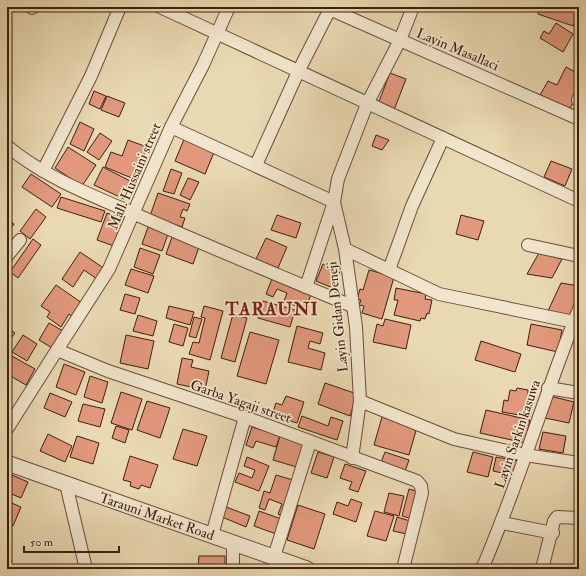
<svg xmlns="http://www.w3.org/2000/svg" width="586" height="576" viewBox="0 0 586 576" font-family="'IM FELL Double Pica',serif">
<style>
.building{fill:#e2987c;stroke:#3e200d}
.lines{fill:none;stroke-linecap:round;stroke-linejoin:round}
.minor-casing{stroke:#694e36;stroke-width:14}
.tertiary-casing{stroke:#694e36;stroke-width:17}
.minor{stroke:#f1e6cd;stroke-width:12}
.tertiary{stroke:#f1e6cd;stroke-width:15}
.labels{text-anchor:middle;stroke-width:3.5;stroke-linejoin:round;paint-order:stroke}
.street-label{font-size:14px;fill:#3e200d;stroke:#f1e6cd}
.district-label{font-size:18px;font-weight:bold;letter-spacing:1px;fill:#7a1f14;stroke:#f1e6cd}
</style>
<rect width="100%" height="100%" fill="#e9d9b2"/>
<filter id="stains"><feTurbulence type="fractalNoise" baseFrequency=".005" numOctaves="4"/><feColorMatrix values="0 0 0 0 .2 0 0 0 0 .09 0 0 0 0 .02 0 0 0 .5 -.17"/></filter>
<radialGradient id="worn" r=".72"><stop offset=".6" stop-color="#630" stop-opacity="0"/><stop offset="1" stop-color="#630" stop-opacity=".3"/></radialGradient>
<g class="building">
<path d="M541,7H579V9L573,26L538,14Z"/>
<path d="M556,23L573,34L563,52L540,38L544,31L549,34Z"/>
<path d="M566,67L579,74V92L569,110L540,95L548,81L557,85Z"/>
<path d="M390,73L406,79L394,110L378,104Z"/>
<path d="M94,91L106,96L100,109L89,104Z"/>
<path d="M107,96L125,103L119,117L101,110Z"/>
<path d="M80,122L94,129L84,151L70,144Z"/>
<path d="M100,133L112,141L99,160L87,152Z"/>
<path d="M376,135L389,140L382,150L372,146Z"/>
<path d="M185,137L215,150L205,174L175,161Z"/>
<path d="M128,140L147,147L134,179L105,167L111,152L122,156Z"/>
<path d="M68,147L96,165L82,186L55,168Z"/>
<path d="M551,161L572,169L565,186L544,177Z"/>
<path d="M103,167L132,182L124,199L94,185Z"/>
<path d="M171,169L182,173L174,194L163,191Z"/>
<path d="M31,174L61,194L52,207L22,187Z"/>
<path d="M188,178L199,182L190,200L180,195Z"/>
<path d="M158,193L190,204L187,211L183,209L180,217L185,218L182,227L150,216Z"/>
<path d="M61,197L105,211L101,222L57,208Z"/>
<path d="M36,209L46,217L30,239L20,231Z"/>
<path d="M107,213L124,219L114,246L97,240Z"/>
<path d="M277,215L301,223L296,238L271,230Z"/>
<path d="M461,215L484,221L478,240L456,234Z"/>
<path d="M7,219L14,224L7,234Z"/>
<path d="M148,227L168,234L162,251L142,244Z"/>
<path d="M172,237L199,247L193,264L166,254Z"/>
<path d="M266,238L287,247L278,268L256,259Z"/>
<path d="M33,239L41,245L18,278L10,272Z"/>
<path d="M140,248L160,255L153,274L134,267Z"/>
<path d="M80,252L105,269L97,279L84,270L73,287L62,279Z"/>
<path d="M539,253L562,259L552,278L527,274Z"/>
<path d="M323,264L340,271L333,288L316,281Z"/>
<path d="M131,269L154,276L148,293L125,285Z"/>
<path d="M369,270L394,277L382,319L362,313L364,306L359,305L361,300L357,299L360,289L363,290Z"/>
<path d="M273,276L312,292L305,310L284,301L287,293L277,289L273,297L266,294Z"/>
<path d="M561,283L579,286V305L574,316L548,311Z"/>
<path d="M56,285L82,303L73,317L69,314L61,327L47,317L50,312L41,306Z"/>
<path d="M396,288L426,294L425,299L432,300L429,314L427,313L425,319L421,318L420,321L394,315L398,300H394Z"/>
<path d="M125,294L140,298L135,314L120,310Z"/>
<path d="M263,301L295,310L290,327L258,318Z"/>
<path d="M169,306L194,312L190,325L166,318Z"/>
<path d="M204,306L223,311L210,360L189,354L193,342L199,343L205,318L201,317Z"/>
<path d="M233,314L247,318L235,362L221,358Z"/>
<path d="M138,315L157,321L153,336L133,331Z"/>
<path d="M194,317L202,319L196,338L189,336Z"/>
<path d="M385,319L411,325L406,349L373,342L377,324L383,326Z"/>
<path d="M49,323L63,331L52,348L39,340Z"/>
<path d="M174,324L188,328L183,346L169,342Z"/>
<path d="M531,324L562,330L558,352L527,345Z"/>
<path d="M297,326L323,333L320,344L310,341L308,348L325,353L321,370L288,362Z"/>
<path d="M7,327L15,333L7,344Z"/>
<path d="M250,332L279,340L266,384L237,376Z"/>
<path d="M23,335L37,344L27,361L12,352Z"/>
<path d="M126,335L154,341L148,369L120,363Z"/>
<path d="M481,341L521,354L515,372L475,360Z"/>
<path d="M10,355L35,369L26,385L7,374V360Z"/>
<path d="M182,358L193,360L191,367L209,371L205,390L177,384Z"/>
<path d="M64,364L85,372L76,395L56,387Z"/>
<path d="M90,376L108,382L102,403L84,397Z"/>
<path d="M325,383L357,394L350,416L318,404Z"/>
<path d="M517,388L528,390V394L535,395L530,417L502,412L504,400L508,401L510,390L516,391Z"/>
<path d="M121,392L142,399L132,430L111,423Z"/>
<path d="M50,393L72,402L65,417L44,408Z"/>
<path d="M286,396L304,402L297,423L272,415L276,403L282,405Z"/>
<path d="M550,396L574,402L569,423L545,418Z"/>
<path d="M147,401L170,408L160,438L137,430Z"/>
<path d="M83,404L105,409L100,427L78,421Z"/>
<path d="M486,410L530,420L525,443L480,433Z"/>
<path d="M302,416L328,426L331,417L343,421L337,440L298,427Z"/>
<path d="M382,417L417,427L409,455L374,445Z"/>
<path d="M116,426L129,430L125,443L112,438Z"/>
<path d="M252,427L280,436L276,447L256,441L253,448L246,445Z"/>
<path d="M183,429L207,436L197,466L173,459Z"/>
<path d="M543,432L566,436L563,453L539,449Z"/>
<path d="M48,434L72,446L65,462L40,451Z"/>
<path d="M77,436L99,443L93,464L70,457Z"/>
<path d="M280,436L307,445L300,468L273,460Z"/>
<path d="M318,452L334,457L327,478L311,473Z"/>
<path d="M385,452L409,460L404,474L380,465Z"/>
<path d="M473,452L493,457L488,477L467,472Z"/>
<path d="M130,456L158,465L150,488L141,485L139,489L130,486L131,482L123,480Z"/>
<path d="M247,457L269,466L259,491L235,482L239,473L252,478L255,470L244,466Z"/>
<path d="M496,457L519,461L516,476L493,471Z"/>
<path d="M345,464L366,471L358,492L349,489L352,482L340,478Z"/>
<path d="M7,473L28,482L21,498L7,492Z"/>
<path d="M276,475L293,480L285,517L278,514L282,504L269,499L265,510L259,508L264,491L270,493Z"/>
<path d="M409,489L420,492L413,519L402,516Z"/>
<path d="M389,493L404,496L399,516L384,512Z"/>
<path d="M351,499L362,503L356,522L333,514L337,502L348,506Z"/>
<path d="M7,501L21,507L13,526L7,523Z"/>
<path d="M298,505L325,514L314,549L287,540Z"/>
<path d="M226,507L250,516L246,527L222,517Z"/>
<path d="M259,511L284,520L279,535L254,526Z"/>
<path d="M375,511L394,516L386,541L367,536Z"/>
<path d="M397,517L410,521L407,534L393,531Z"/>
<path d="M199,556H225V569H198Z"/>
</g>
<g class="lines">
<defs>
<g id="minor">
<path d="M160,7L579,201"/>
<path d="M325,7L579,119"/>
<path d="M32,8L33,7"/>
<path d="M578,100L579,98"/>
<path d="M171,127L334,202L306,287"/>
<path d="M7,146C44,177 91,195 135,214C207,246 280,276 352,306"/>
<path d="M256,165L298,72L331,7"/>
<path d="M43,171L91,76L120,7"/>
<path d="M528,245L579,256"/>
<path d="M345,249L334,202L338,179L367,104L400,40L413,7"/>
<path d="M7,256L20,240"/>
<path d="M389,270L412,206L443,138"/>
<path d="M579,323L439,294L345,249L356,327L360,401L454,439L525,455L579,463"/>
<path d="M57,350L109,269L171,127L203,65L229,7"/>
<path d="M548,388L579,393"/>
<path d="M7,429L57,350L108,371L245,417L417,481L421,486L422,493L403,569"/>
<path d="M352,458L360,401"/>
<path d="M66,484L86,569"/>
<path d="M502,523L553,533"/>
<path d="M212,535L245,417"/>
<path d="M274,557L310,442"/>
<path d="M233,569V542"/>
<path d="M482,569C519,484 544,395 579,309"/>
<path d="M542,569L554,521L557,517L579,518"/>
</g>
<path id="tertiary" d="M7,463L307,569"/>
</defs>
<use href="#minor" class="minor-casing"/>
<use href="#tertiary" class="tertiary-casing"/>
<use href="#minor" class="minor"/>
<use href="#tertiary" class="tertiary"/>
</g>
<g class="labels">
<g class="street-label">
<text transform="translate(458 49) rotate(23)" y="5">Layin Masallaci</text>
<text transform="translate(134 176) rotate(-67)" y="5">Mall. Hussaini street</text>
<text transform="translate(337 317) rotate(-96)" y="5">Layin Gidan Deneji</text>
<text transform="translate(241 401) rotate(19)" y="5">Garba Yagaji street</text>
<text transform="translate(517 434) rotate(-71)" y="5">Layin Sarkin kasuwa</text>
<text transform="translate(157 516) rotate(19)" y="5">Tarauni Market Road</text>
</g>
<g class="district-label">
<text x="272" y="315">TARAUNI</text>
</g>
</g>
<rect width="586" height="576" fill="none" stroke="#e9d9b2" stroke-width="24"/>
<rect x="8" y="8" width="570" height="560" fill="none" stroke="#3e200d" stroke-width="2"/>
<rect x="12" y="12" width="562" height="552" fill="none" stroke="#3e200d"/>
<path d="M24 546v6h95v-6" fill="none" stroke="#3e200d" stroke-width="2"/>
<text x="30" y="546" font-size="12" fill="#3e200d" stroke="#f1e6cd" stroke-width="3" paint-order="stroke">50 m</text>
<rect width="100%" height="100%" filter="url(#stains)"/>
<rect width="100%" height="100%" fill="url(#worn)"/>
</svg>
